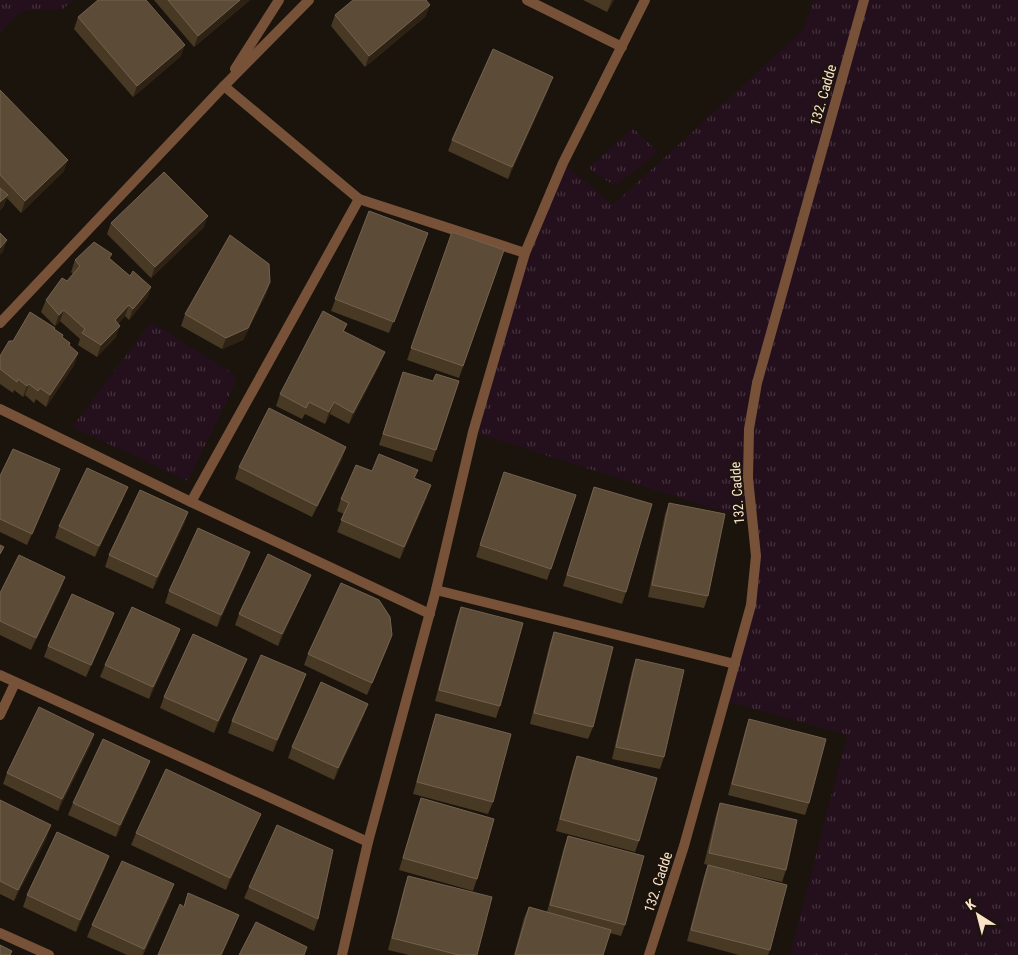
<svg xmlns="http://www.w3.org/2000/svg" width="1018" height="955" viewBox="0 0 1018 955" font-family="'Roboto Condensed',sans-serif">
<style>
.grass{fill:url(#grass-tufts)}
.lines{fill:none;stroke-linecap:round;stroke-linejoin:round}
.minor{stroke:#775239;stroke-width:10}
.wall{fill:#483925}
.shaded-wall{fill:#2e2214}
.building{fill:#5b4b37;stroke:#74624e}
.labels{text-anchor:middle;stroke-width:4;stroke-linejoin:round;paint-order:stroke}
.street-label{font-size:14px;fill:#fce1c8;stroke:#1b140c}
</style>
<defs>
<pattern id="grass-tufts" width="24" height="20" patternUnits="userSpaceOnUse" patternTransform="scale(1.25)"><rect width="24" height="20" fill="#240f1d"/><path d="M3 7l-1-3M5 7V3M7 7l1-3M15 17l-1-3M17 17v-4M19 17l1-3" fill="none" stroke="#45323c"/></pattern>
</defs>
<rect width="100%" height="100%" fill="#1b140c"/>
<g class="grass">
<path d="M0,0H73L63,9L21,11L0,33Z"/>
<path d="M813,0H1018V955H790L847,735L725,701L751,605L753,521L473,432L525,253L563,163L613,205L804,29Z"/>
<path d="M633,128L658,152L615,186L588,168Z"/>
<path d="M151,322L234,374L236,381L188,481L72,427Z"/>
</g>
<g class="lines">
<g class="minor">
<path d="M527,0L622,47"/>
<path d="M235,69L279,0"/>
<path d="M224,86L359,199L525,253"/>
<path d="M0,323L224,86L309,0"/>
<path d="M0,409L191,502L430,614"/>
<path d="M191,502L359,199"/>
<path d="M436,590L735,664"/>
<path d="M0,675L368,842"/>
<path d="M0,715L15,683"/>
<path d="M0,933L49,955"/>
<path d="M342,955L368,842L436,590L473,432L525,253L563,163L645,0"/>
<path d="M649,955L684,846L751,605L756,556L748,478L749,429L757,383L864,0"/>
</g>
</g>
<g class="wall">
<path d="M154,0H250L194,47Z"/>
<path d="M583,0H614L607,12Z"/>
<path d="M335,15L426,16L365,67L331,26Z"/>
<path d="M78,17L181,56L133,97L74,29Z"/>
<path d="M549,88L508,179L448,151L452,140Z"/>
<path d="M0,90L64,171L21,213L7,198L3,207L0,210Z"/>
<path d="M369,211L428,233L389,333L331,311Z"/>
<path d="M111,223L204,227L151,278L107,234Z"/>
<path d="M452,232L504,250L459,378L407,360Z"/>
<path d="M110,259L130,276L151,287L147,298L129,320L125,316L118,324L116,337L97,357L78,345L80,339L60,321L55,326L41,312L46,300L67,281L73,274L71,272L75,260Z"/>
<path d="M270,282L266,294L243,340L222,349L181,326L185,314Z"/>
<path d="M347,324L344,331L380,364L349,424L330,414L325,424L305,414L302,419L276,406L280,394Z"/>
<path d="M54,330L63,335L62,338L69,345L78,353L74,365L46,407L36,399L34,403L25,395L23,397L14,390L13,393L0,384V356Z"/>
<path d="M403,372L436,450L432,462L379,445Z"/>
<path d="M342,459L312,517L235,479L239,467Z"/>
<path d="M60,469L56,481L27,545L0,532V476Z"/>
<path d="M372,471L415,478L427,497L400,559L337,532L344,514L337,511L341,499Z"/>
<path d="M500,483L551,569L547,580L476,557Z"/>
<path d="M594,487L626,592L622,604L563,586Z"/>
<path d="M123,499L95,557L55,538L59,526Z"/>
<path d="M669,503L708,596L704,608L648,597L665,514Z"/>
<path d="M188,512L184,524L153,589L105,567L109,555Z"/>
<path d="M246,563L217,627L165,603L169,591Z"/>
<path d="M306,586L278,646L235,625L239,614Z"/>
<path d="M61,589L31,650L0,635V593Z"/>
<path d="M461,607L500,706L496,718L435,701L457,618Z"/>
<path d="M114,613L110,625L86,677L44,657L48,646Z"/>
<path d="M180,629L176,641L149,699L100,677L105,665Z"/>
<path d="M554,632L593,727L588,739L530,724L550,643Z"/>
<path d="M388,647L367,695L304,665L308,654Z"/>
<path d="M636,659L664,757L660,769L612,759L632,671Z"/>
<path d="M243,670L214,733L160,708L164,697Z"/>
<path d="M302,685L273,752L228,733L232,721Z"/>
<path d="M368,704L364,715L334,780L288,758L292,747Z"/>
<path d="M436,714L493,802L488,814L413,794L432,726Z"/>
<path d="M749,719L809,803L805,815L728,795L745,731Z"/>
<path d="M94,734L90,746L58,811L3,784L7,773Z"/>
<path d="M577,756L639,841L635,852L556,831L573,767Z"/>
<path d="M146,772L116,837L68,815L73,803Z"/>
<path d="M421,798L477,879L473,891L399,870L417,809Z"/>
<path d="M0,800L47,837L14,901L0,894Z"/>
<path d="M720,803L786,870L782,882L724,869L770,950L768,955H739L687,941L704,876L708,865L704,864L716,815Z"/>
<path d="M261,814L256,825L226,890L131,845L136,833Z"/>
<path d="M568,836L625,925L621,936L610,933L603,955H514L524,918L529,907L547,912L564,847Z"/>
<path d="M109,856L105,868L76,932L23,907L27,895Z"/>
<path d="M408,876L477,955H409L388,950L404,888Z"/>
<path d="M249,887L318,919L314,931L244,898Z"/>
<path d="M170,896L143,955H127L87,937L92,925Z"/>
</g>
<g class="shaded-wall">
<path d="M240,0H250L194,47L198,36Z"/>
<path d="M612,0H614L607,12Z"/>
<path d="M430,5L426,16L365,67L369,56Z"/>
<path d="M185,45L181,56L133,97L137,86Z"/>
<path d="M553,77L549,88L508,179L512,167Z"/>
<path d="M68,160L64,171L21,213L25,201Z"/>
<path d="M8,195L3,207L0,210V202Z"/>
<path d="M208,216L204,227L151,278L155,267Z"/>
<path d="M7,240L3,252L0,255V248Z"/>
<path d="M270,282L266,294L243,340L222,349L226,338Z"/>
<path d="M151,287L147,298L129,320L133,309Z"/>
<path d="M129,305L125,316L111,332L115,320Z"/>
<path d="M64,310L60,321L55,326L59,315Z"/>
<path d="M120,326L116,337L97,357L101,345Z"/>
<path d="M385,352L380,364L349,424L353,413Z"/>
<path d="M78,353L74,365L46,407L50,395Z"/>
<path d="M29,384L25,395L23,397L27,386Z"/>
<path d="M334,402L330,414L325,424L329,412Z"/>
<path d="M346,447L342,459L312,517L317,506Z"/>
<path d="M60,469L56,481L27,545L32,534Z"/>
<path d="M431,485L427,497L400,559L404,547Z"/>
<path d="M128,487L123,499L95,557L99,546Z"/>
<path d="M188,512L184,524L153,589L157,577Z"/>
<path d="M250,552L246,563L217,627L221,615Z"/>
<path d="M311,575L306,586L278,646L282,634Z"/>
<path d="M65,577L61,589L31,650L36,638Z"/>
<path d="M114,613L110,625L86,677L91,665Z"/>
<path d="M180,629L176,641L149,699L153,687Z"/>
<path d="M392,635L388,647L367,695Z"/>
<path d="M247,659L243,670L214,733L218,721Z"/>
<path d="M306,674L302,685L273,752L277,740Z"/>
<path d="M368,704L364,715L334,780L338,768Z"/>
<path d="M94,734L90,746L58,811L62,799Z"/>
<path d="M150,761L146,772L116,837L120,825Z"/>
<path d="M261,814L256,825L226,890L230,878Z"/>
<path d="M51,825L47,837L14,901L18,890Z"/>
<path d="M109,856L105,868L76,932L80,920Z"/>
<path d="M174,884L170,896L142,955L144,949Z"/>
<path d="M239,915L235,926L222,955H221Z"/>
</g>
<g class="building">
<path d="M98,0H146L185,45L137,86L78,17Z"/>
<path d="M168,0H240L198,36Z"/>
<path d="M353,0H426L430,5L369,56L335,15Z"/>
<path d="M493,49L553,77L512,167L452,140Z"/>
<path d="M0,90L68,160L25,201L0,175Z"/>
<path d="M164,172L208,216L155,267L111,223Z"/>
<path d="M0,188L8,195L0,202Z"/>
<path d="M369,211L428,233L394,322L335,299Z"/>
<path d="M452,232L504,250L463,366L411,348Z"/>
<path d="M0,233L7,240L0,248Z"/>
<path d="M230,235L269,264L270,282L248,328L226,338L185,314Z"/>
<path d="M94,242L112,254L109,258L130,276L133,271L151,287L133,309L129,305L115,320L120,326L101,345L82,333L85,329L64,310L59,315L46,300L62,278L67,281L80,266L75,260Z"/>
<path d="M323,311L347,324L343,331L385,352L353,413L334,402L329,412L309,402L306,408L280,394Z"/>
<path d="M30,312L55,328L54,329L63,335L62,337L70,343L69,345L78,353L50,395L40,388L38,391L29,384L27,386L18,379L17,382L0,369V356L9,341H13Z"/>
<path d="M403,372L433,381L436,374L459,381L436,450L383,434Z"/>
<path d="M269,408L346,447L317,506L239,467Z"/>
<path d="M13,449L60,469L32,534L0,519V476Z"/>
<path d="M379,454L418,470L414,478L431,485L404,547L341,520L349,503L341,499L356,465L372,471Z"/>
<path d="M87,468L128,487L99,546L59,526Z"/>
<path d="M504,472L576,495L551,569L480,545Z"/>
<path d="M594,487L652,504L626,592L567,575Z"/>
<path d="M140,490L188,512L157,577L109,555Z"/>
<path d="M669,503L725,514L708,596L652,585Z"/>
<path d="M198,528L250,552L221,615L169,591Z"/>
<path d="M0,545L4,547L0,554Z"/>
<path d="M268,554L311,575L282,634L239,614Z"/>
<path d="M19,555L65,577L36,638L0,621V593Z"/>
<path d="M341,583L379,600L390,617L392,635L372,683L308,654Z"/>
<path d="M72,594L114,613L91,665L48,646Z"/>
<path d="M132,607L180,629L153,687L105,665Z"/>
<path d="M461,607L523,623L500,706L439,690Z"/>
<path d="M554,632L613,647L593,727L534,713Z"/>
<path d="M193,634L247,659L218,721L164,697Z"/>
<path d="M261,655L306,674L277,740L232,721Z"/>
<path d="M636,659L684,670L664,757L616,747Z"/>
<path d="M321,682L368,704L338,768L292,747Z"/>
<path d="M39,707L94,734L62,799L7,773Z"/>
<path d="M436,714L511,734L493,802L417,782Z"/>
<path d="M749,719L826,739L809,803L732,784Z"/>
<path d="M103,739L150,761L120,825L73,803Z"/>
<path d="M577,756L657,778L639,841L560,819Z"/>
<path d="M166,769L261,814L230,878L136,833Z"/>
<path d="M421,798L494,819L477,879L403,858Z"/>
<path d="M0,800L51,825L18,890L0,881Z"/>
<path d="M720,803L797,820L786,870L709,853Z"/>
<path d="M277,825L333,850L318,919L249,887Z"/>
<path d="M57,832L109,856L80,920L27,895Z"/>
<path d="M568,836L644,856L625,925L550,905Z"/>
<path d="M122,861L174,884L144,949L92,925Z"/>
<path d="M708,865L787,885L770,950L691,930Z"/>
<path d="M408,876L492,897L477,955H459L392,938Z"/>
<path d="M188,893L239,915L221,955H158L180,904L184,907Z"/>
<path d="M529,907L611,930L603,955H515Z"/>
<path d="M256,922L307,947L304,955H239Z"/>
<path d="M0,945L12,951L10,955H0Z"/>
</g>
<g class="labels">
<g class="street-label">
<text transform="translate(823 95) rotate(-74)" y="5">132. Cadde</text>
<text transform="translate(737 493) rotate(-94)" y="5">132. Cadde</text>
<text transform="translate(658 882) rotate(-72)" y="5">132. Cadde</text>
</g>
</g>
<g transform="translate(978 915) rotate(324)" stroke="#1b140c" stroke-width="4" paint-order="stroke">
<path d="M0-4L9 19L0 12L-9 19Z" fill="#fce1c8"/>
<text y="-8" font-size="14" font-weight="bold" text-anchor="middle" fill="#fce1c8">K</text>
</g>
</svg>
